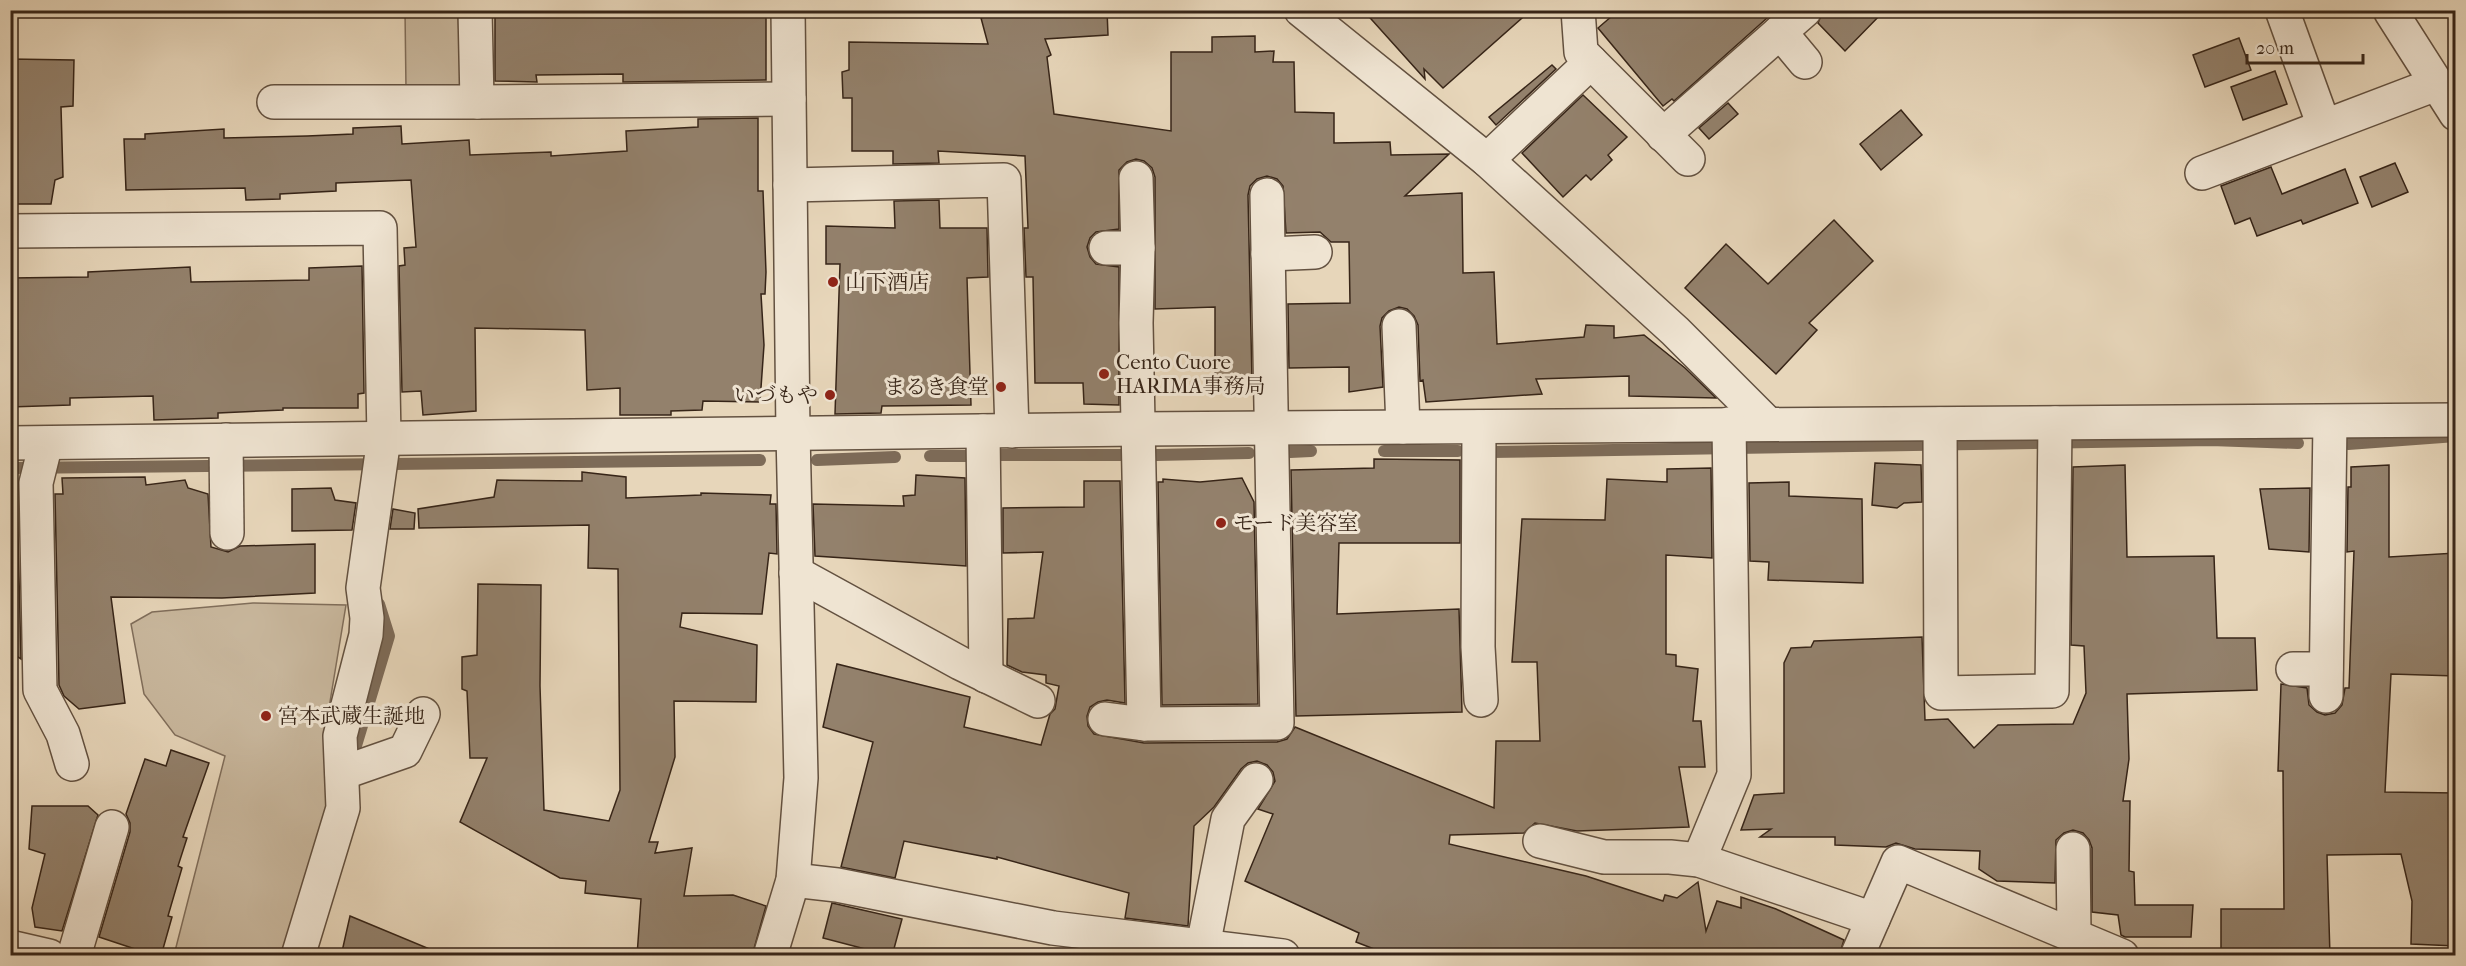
<svg xmlns="http://www.w3.org/2000/svg" width="2466" height="966" viewBox="0 0 2466 966" font-family="'IM FELL French Canon','Noto Serif JP',serif">
<style>
.green{fill:#c9b89e;stroke:#806e5b;stroke-width:1.5}
.lines{fill:none;stroke-linecap:round;stroke-linejoin:round}
.stream{stroke:#7d6b58;stroke-width:12}
.building{fill:#93816c;stroke:#372518;stroke-width:1.5}
.minor-casing{stroke:#635140;stroke-width:36}
.minor{stroke:#efe4d2;stroke-width:33}
.poi-dot{fill:#8f2418;stroke:#efe4d2;stroke-width:2}
.labels{text-anchor:middle;stroke-width:6;stroke-linejoin:round;paint-order:stroke}
.poi-label{font-size:21px;fill:#372518;stroke:#efe4d2;text-anchor:start}
</style>
<rect width="100%" height="100%" fill="#e7d6ba"/>
<filter id="stains"><feTurbulence type="fractalNoise" baseFrequency=".00333" numOctaves="4"/><feColorMatrix values="0 0 0 0 .2 0 0 0 0 .09 0 0 0 0 .02 0 0 0 .5 -.17"/></filter>
<radialGradient id="worn" r=".72"><stop offset=".6" stop-color="#630" stop-opacity="0"/><stop offset="1" stop-color="#630" stop-opacity=".3"/></radialGradient>
<g class="green">
<path d="M405,11H458L461,86L406,89Z"/>
<path d="M253,603L346,605L324,738L327,815L281,955H174L225,756L175,735L144,694L131,624L152,612Z"/>
</g>
<g class="lines">
<g class="stream">
<path d="M2348,444L2456,436"/>
<path d="M1384,451H1458"/>
<path d="M1290,452L1311,451"/>
<path d="M1490,452L2211,440L2298,443"/>
<path d="M995,455H1122"/>
<path d="M1156,455L1249,453"/>
<path d="M930,456H973"/>
<path d="M817,460L895,457"/>
<path d="M10,468L760,460"/>
<path d="M355,749L389,636L379,604"/>
</g>
</g>
<g class="building">
<path d="M510,10H766V80L623,82V74L536,75L537,82L495,81V17H509Z"/>
<path d="M1012,10H1107L1108,35L1045,39L1051,55L1047,57L1054,114L1171,131V52H1212V37L1255,36V52L1274,51L1273,62H1294L1295,112L1334,113V143L1390,142L1391,155L1449,154L1405,196L1462,193L1463,273L1494,272L1497,344L1584,337L1586,325L1614,326V338L1644,335L1685,368L1716,398L1629,396V376L1536,379L1542,394L1426,402L1423,380L1420,381L1418,325L1414,316L1407,309L1399,307L1389,311L1382,318L1380,326L1383,387L1349,392V367L1289,368L1288,304L1350,303L1349,242H1331L1320,232L1286,233L1283,186L1277,179L1267,176L1257,179L1250,186L1248,195L1252,380L1215,381V307L1155,309V177L1152,168L1144,161L1136,159L1127,162L1119,170V229L1096,232L1090,238L1087,247L1090,257L1096,264L1119,267V405L1084,404L1083,383H1035L1033,277H1026L1024,228H1028L1025,156L938,151L939,163L893,164V151H852V98H843L842,72L849,70V42L988,44L981,18Z"/>
<path d="M1363,10H1531L1443,88L1424,69L1425,79Z"/>
<path d="M1619,10H1776L1674,101L1672,99L1663,106L1598,28Z"/>
<path d="M1823,10H1885L1845,51L1818,23Z"/>
<path d="M2239,38L2251,70L2205,87L2193,55Z"/>
<path d="M10,59L74,60L73,106L61,107L63,177L55,180L51,204H12Z"/>
<path d="M1552,65L1556,69L1496,125L1489,117Z"/>
<path d="M2275,71L2287,104L2243,120L2231,87Z"/>
<path d="M1583,95L1627,137L1608,155L1612,160L1591,180L1586,175L1563,197L1522,153Z"/>
<path d="M1728,103L1738,114L1709,139L1699,128Z"/>
<path d="M1901,110L1922,135L1881,170L1860,144Z"/>
<path d="M758,118V191H763L766,272L765,294H761L764,345L760,402L703,401L702,410L671,411V415H620V388L587,390L585,330L475,328L476,411L423,415L421,391L402,392L399,266L405,265L404,248L416,247L411,180L336,183V191L280,194V199L246,200L245,188L126,190L124,139H145V134L224,129V138L307,136L353,134V128L401,126L402,144L469,140L470,155L551,152V156L627,151L626,131L698,127V119Z"/>
<path d="M2395,163L2408,192L2372,207L2360,177Z"/>
<path d="M2271,167L2282,194L2345,169L2358,203L2303,224L2301,220L2257,236L2250,218L2235,224L2221,186Z"/>
<path d="M939,200L940,228H987L988,277L967,278L971,405L882,406L881,413L835,414L840,264H826V226L895,228L894,201Z"/>
<path d="M1834,220L1873,261L1809,323L1817,330L1776,374L1685,288L1726,244L1768,284Z"/>
<path d="M362,266L364,393L358,394V408H283V410L218,413V418L154,420L153,396L70,398V405L10,407V278L88,277V272L190,267L191,282L309,280V268Z"/>
<path d="M1374,459L1460,460V543H1339L1337,614L1459,609L1462,712L1296,716L1291,470L1374,468Z"/>
<path d="M1875,463L1921,465L1922,502L1904,503L1897,508L1872,505Z"/>
<path d="M2125,465L2127,557L2214,556L2217,638H2255L2257,690L2127,694L2129,759L2123,801H2130L2129,871L2134,872L2135,905H2193L2191,937H2125L2121,935L2118,915L2092,912V848L2089,840L2083,833L2073,830L2064,833L2056,840L2055,883L1997,881L1979,869L1980,851L1915,849L1896,843L1886,847L1835,845V837H1760L1771,829L1741,830L1754,795L1784,793V663L1791,648L1811,647L1814,641L1922,637L1925,720L1948,719L1974,748L1998,725L2073,724L2086,693L2084,646L2071,645L2073,467Z"/>
<path d="M2389,465V557L2456,553V676L2391,674L2385,792L2456,793V946L2411,944L2412,901L2401,854L2327,855L2330,956H2221V909H2284L2283,771H2278L2281,684L2307,688L2309,705L2317,712L2325,715L2335,713L2342,705L2345,688H2349L2354,551L2347,552L2348,487H2351V467Z"/>
<path d="M1711,468L1712,558L1666,555V654L1676,655V666L1698,669L1693,721H1701L1705,767H1679L1689,827L1577,831L1535,823L1524,833L1450,835L1449,844L1586,876L1663,901L1665,895L1677,898L1698,882L1706,931L1717,901L1741,908V897L1776,909L1844,940L1839,956H1392L1356,942L1359,933L1245,881L1273,814L1258,809L1275,781L1273,772L1267,765L1257,761L1248,763L1241,769L1214,807L1194,826L1188,926L1125,918L1129,893L997,857V859L904,841L895,878L841,867L873,742L823,727L837,664L970,697L964,727L1041,745L1050,714L1055,709L1059,686L1046,683V675L1022,672L1007,665L1008,619L1034,618L1043,552L1003,553V508L1084,507V481H1120L1125,703L1107,700L1098,702L1090,707L1087,716L1088,726L1094,734L1144,743L1277,742L1287,739L1295,727L1494,808L1496,741H1540L1537,662H1512L1522,519L1605,520L1607,479L1667,482V469Z"/>
<path d="M582,472L626,477V498L701,495V493L771,495L770,504H776L777,554L769,553L762,614L682,613L680,627L757,645L756,702L674,701L675,757L649,842H658L655,853L692,848L684,896L733,895L766,906L752,956H637L641,899L585,893L586,881L560,878L460,822L487,758H470L467,691L462,689V657L477,655L478,584L541,585L540,686L544,810L609,821L620,790L618,569L588,568L589,525L419,528L418,509L494,497L497,480L582,481Z"/>
<path d="M916,475L965,478L966,566L815,556L813,504L904,506L903,496L915,495Z"/>
<path d="M145,477L146,485L185,480L188,488L208,494L211,547L228,552L240,546L315,544V593L222,598L111,597L125,703L79,709L64,696L59,685L55,494H63L62,478Z"/>
<path d="M1242,478L1254,502L1258,704L1162,705L1158,482H1163V479L1200,482Z"/>
<path d="M1789,482V496L1862,499L1863,583L1768,580L1769,562L1750,561L1749,483Z"/>
<path d="M331,488L335,500L356,503L352,530L292,531V489Z"/>
<path d="M2310,488L2309,552L2269,549L2260,489Z"/>
<path d="M10,493H17L21,659L10,651Z"/>
<path d="M393,509L415,513L414,529H390Z"/>
<path d="M171,750L209,763L183,837L187,838L178,866L182,868L168,916L172,917L161,956H156L99,937L130,832V823L126,814L145,759L166,766Z"/>
<path d="M32,806H88L98,815L62,931L35,927L32,908L45,854L29,849Z"/>
<path d="M832,903L902,919L892,956L823,938Z"/>
<path d="M350,916L444,955V956H341Z"/>
</g>
<g class="lines">
<defs>
<g id="minor">
<path d="M475,10L477,102L789,99"/>
<path d="M1301,10L1487,160L1675,331L1768,424"/>
<path d="M2282,10L2324,126"/>
<path d="M2394,10L2391,12L2456,114"/>
<path d="M1780,32L1805,62"/>
<path d="M1591,62L1688,159"/>
<path d="M274,102H477"/>
<path d="M1663,135L1805,10"/>
<path d="M1487,160L1591,62L1581,52L1578,10"/>
<path d="M2202,173L2436,84"/>
<path d="M1136,178L1138,248L1136,323L1144,724"/>
<path d="M790,185L1004,180L1012,431"/>
<path d="M10,231L380,228L384,438L363,588L367,618L366,635L340,736L343,808L298,956"/>
<path d="M1106,248H1138"/>
<path d="M1268,254L1315,252"/>
<path d="M1399,326L1403,427"/>
<path d="M1940,424L1941,693L2052,691L2055,423"/>
<path d="M1479,427L1478,647L1481,700"/>
<path d="M983,431L986,676"/>
<path d="M226,440L227,533"/>
<path d="M10,443L1138,429L2456,420"/>
<path d="M46,443L36,483L40,690L63,734L72,764"/>
<path d="M796,573L960,663L1038,701"/>
<path d="M2293,669H2326"/>
<path d="M2326,696L2330,422"/>
<path d="M1105,719L1144,724L1277,723L1267,195"/>
<path d="M342,773L405,751L423,714"/>
<path d="M1540,841L1604,857H1670L1699,860L1873,919"/>
<path d="M2073,849L2074,934"/>
<path d="M1699,860L1734,775L1729,424"/>
<path d="M793,880L837,885L1053,928L1283,956"/>
<path d="M1203,946L1228,819L1256,780"/>
<path d="M10,947L49,956"/>
<path d="M74,956L112,827"/>
<path d="M770,956L793,880L801,778L793,433L788,10"/>
<path d="M1857,956L1898,862L2122,956"/>
</g>
</defs>
<use href="#minor" class="minor-casing"/>
<use href="#minor" class="minor"/>
</g>
<g class="poi-dot">
<circle cx="833" cy="282" r="6"/>
<circle cx="1104" cy="374" r="6"/>
<circle cx="1001" cy="387" r="6"/>
<circle cx="830" cy="395" r="6"/>
<circle cx="1221" cy="523" r="6"/>
<circle cx="266" cy="716" r="6"/>
</g>
<g class="labels">
<g class="poi-label">
<text x="845" y="289">山下酒店</text>
<text x="1116" y="369">Cento Cuore<tspan x="1116" dy="24">HARIMA事務局</tspan></text>
<text x="989" y="394" text-anchor="end">まるき食堂</text>
<text x="818" y="402" text-anchor="end">いづもや</text>
<text x="1233" y="530">モード美容室</text>
<text x="278" y="723">宮本武蔵生誕地</text>
</g>
</g>
<rect width="2466" height="966" fill="none" stroke="#e7d6ba" stroke-width="36"/>
<rect x="12" y="12" width="2442" height="942" fill="none" stroke="#372518" stroke-width="3"/>
<rect x="18" y="18" width="2430" height="930" fill="none" stroke="#372518" stroke-width="1.5"/>
<path d="M2247 54v9h116v-9" fill="none" stroke="#372518" stroke-width="3"/>
<text x="2256" y="54" font-size="18" fill="#372518" stroke="#efe4d2" stroke-width="4.5" paint-order="stroke">20 m</text>
<rect width="100%" height="100%" filter="url(#stains)"/>
<rect width="100%" height="100%" fill="url(#worn)"/>
</svg>
